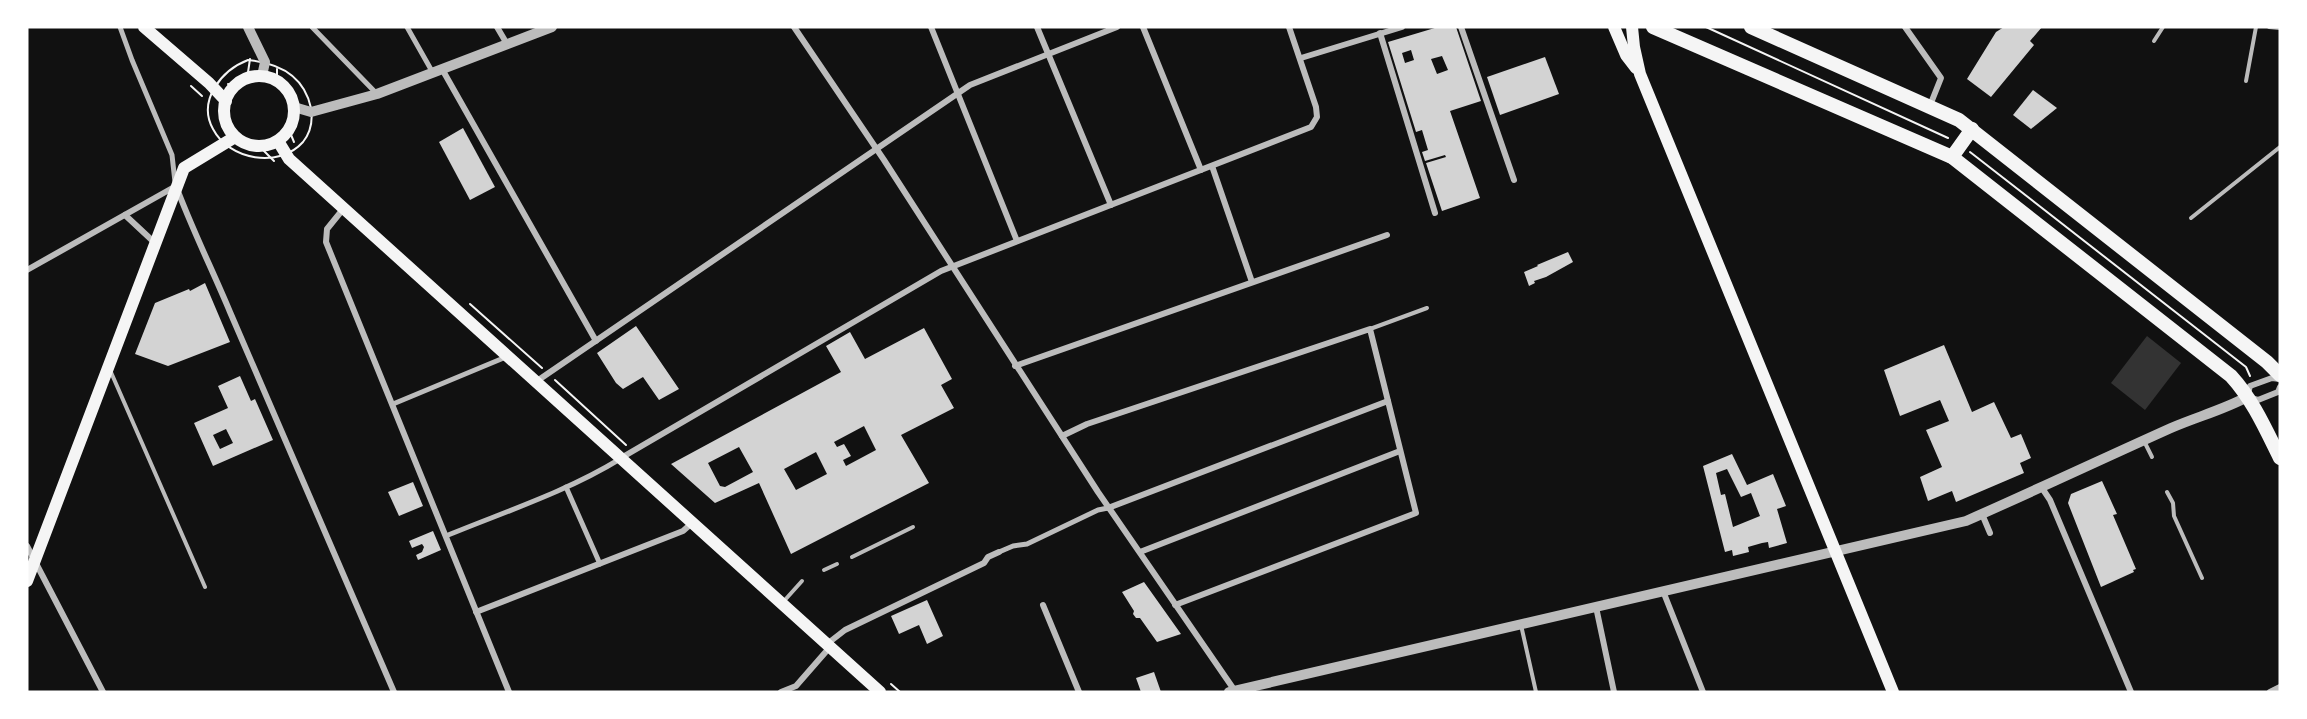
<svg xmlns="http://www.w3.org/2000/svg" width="2307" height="719" viewBox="0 0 2307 719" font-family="'Source Serif 4',serif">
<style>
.water{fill:#333}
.building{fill:#d3d3d3;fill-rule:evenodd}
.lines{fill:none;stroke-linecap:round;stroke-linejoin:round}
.path{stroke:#f5f5f5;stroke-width:2}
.service{stroke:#bcbcbc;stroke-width:4}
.pedestrian{stroke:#bcbcbc;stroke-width:5}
.minor{stroke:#bcbcbc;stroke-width:6}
.tertiary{stroke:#bcbcbc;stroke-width:10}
.secondary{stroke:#f5f5f5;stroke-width:12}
.primary{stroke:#f5f5f5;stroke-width:14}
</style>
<rect width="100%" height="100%" fill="#111"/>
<path class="water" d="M2147,336L2181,363L2145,410L2111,383Z"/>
<g class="building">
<path d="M1438,27H1456L1481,101L1450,111L1480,198L1442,211L1426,163L1446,157L1445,155L1425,161L1422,152L1428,150L1422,130L1416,132L1388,42ZM1411,50L1414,60L1405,63L1402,53ZM1442,56L1448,70L1437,74L1431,59Z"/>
<path d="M2004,27H2042L2030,41L2034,45L1991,97L1967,79L1996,32Z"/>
<path d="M1545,57L1559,94L1500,115L1487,77Z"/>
<path d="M2033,90L2057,108L2031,129L2013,115Z"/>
<path d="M463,128L495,187L470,200L439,142Z"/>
<path d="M1568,252L1573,262L1546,277L1534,281L1535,283L1529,286L1524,272L1538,266L1537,265Z"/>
<path d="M205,283L230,342L168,366L135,354L155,303L189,289L190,291Z"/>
<path d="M636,326L679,389L659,400L643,377L623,389L616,383L597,353Z"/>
<path d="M924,328L952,379L941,385L954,408L901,435L929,483L791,554L759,483L715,503L671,464L841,372L826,346L850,332L865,359ZM864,426L876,450L846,466L843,460L851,456L844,444L837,447L834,442ZM739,447L753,472L725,487L720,486L708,463ZM816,452L827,474L796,490L784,469Z"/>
<path d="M1944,345L1972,412L1994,402L2011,438L2021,434L2031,458L2020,463L2024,473L1956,502L1952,491L1928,501L1920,477L1942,467L1926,430L1949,421L1940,400L1900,416L1884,370Z"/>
<path d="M240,376L251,401L255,399L273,440L213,466L194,423L228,408L218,386ZM226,429L233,443L220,449L213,435Z"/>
<path d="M1732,454L1747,485L1773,474L1786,506L1777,509L1787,543L1769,548L1768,542L1762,543L1748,547L1749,552L1733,556L1732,550L1725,552L1703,466ZM1727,469L1741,497L1751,493L1760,516L1733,527L1725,494L1721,495L1716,473Z"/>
<path d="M2102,481L2117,514L2113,515L2136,569L2133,570L2134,572L2101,587L2068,503L2071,494Z"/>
<path d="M413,482L423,506L399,516L388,492Z"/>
<path d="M433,531L441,550L418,560L416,555L422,552L424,547L422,544L412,548L409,541Z"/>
<path d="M1144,582L1149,589L1181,634L1157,642L1140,618H1136L1133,614L1134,611L1122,592Z"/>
<path d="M927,600L943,636L927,644L919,625L899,634L891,616Z"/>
<path d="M1154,672L1161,692H1141L1136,678Z"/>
</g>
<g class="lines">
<g class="path">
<path d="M1706,27L1948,138"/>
<path d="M248,60C279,63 304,75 311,108C313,121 311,132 303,142C279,169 229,160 213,129C197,100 222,70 248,60Z"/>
<path d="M277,69V81"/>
<path d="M247,79L250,59"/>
<path d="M228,84L234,87"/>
<path d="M191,86L202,96"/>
<path d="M289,130L294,142"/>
<path d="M259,146L274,161"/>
<path d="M1970,152L2246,367L2250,376"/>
<path d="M470,304L542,368"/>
<path d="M555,380L626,445"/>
<path d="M891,684L900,692"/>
</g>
<g class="service">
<path d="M2269,27L2280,28"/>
<path d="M2154,41L2163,27"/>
<path d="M2246,81L2256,27"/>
<path d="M2191,218L2280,147"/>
<path d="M1370,329L1427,308"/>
<path d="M110,370L205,587"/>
<path d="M2144,441L2152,457"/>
<path d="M2167,492L2173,503L2174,516L2202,578"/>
<path d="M852,557L913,527"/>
<path d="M824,570L837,564"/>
<path d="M784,601L802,581"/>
<path d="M1521,625L1536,692"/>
</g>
<g class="pedestrian">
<path d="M120,27L132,60L172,155L175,182"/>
<path d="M312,27L376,93"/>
<path d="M407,27L433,73"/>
<path d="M393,404L506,357"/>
<path d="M566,487L600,564"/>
<path d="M446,536C504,512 566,492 620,459"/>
<path d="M999,552L1013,546L1027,544L1098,510L1108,508"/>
</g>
<g class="minor">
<path d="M497,27L507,44"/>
<path d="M794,27L884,160L1098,492L1235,691"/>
<path d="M931,27L1017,241"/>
<path d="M1037,27L1111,205"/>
<path d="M1143,27L1201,170"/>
<path d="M1461,27L1514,180"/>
<path d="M1905,27L1941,78L1929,108"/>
<path d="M1380,33L1435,213"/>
<path d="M1301,58L1402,27"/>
<path d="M442,69L596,341"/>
<path d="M1212,166L1252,282"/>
<path d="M344,208L327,229L326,242L509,692"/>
<path d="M125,215L155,243"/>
<path d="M27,270L176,186C192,229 212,269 230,312C284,439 340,565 394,692"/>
<path d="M1015,366L1387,235"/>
<path d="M2280,379L2272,378L2250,386L2247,397L2258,400L2278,392L2280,387"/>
<path d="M537,381L970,85L1117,27"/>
<path d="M1062,436L1087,424L1370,329L1416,513L1175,605"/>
<path d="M621,458L941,271L1311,127L1317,117L1316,107L1289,27"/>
<path d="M2042,488L2050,500L2131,692"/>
<path d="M1108,508L1388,401"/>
<path d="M1982,514L1990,533"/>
<path d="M27,546L103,692"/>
<path d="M1140,552L1400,451"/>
<path d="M1663,591L1703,692"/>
<path d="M1043,605L1079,692"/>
<path d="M1596,607L1614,692"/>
<path d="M476,612L683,531L692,523"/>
<path d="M827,644L845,630L984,563L988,557L999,552"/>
<path d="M781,692L796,686L830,647"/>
<path d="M2270,692L2280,687"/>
</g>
<g class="tertiary">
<path d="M248,27L265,62L262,76"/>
<path d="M294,107L311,112L377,94L552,27"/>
<path d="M1229,692L1966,521C2034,491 2102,459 2171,428C2196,417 2223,410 2247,397"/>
</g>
<g class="secondary">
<path d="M144,27L209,83L226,101"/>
<path d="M1614,27L1626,55L1636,68"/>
<path d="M1632,27L1634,47L1640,74L1893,692"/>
<circle cx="259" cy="111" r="35"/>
<path d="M278,141L289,159L880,692"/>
<path d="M27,581L184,168L235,137"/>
</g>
<g class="primary">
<path d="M1653,27L1952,157L2231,376C2253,400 2266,430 2280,458"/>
<path d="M1751,27L1959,120L2267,362L2280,375"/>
<path d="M1952,157L1972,129"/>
</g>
</g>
<rect width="2307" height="719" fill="none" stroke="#ffffff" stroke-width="57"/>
</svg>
